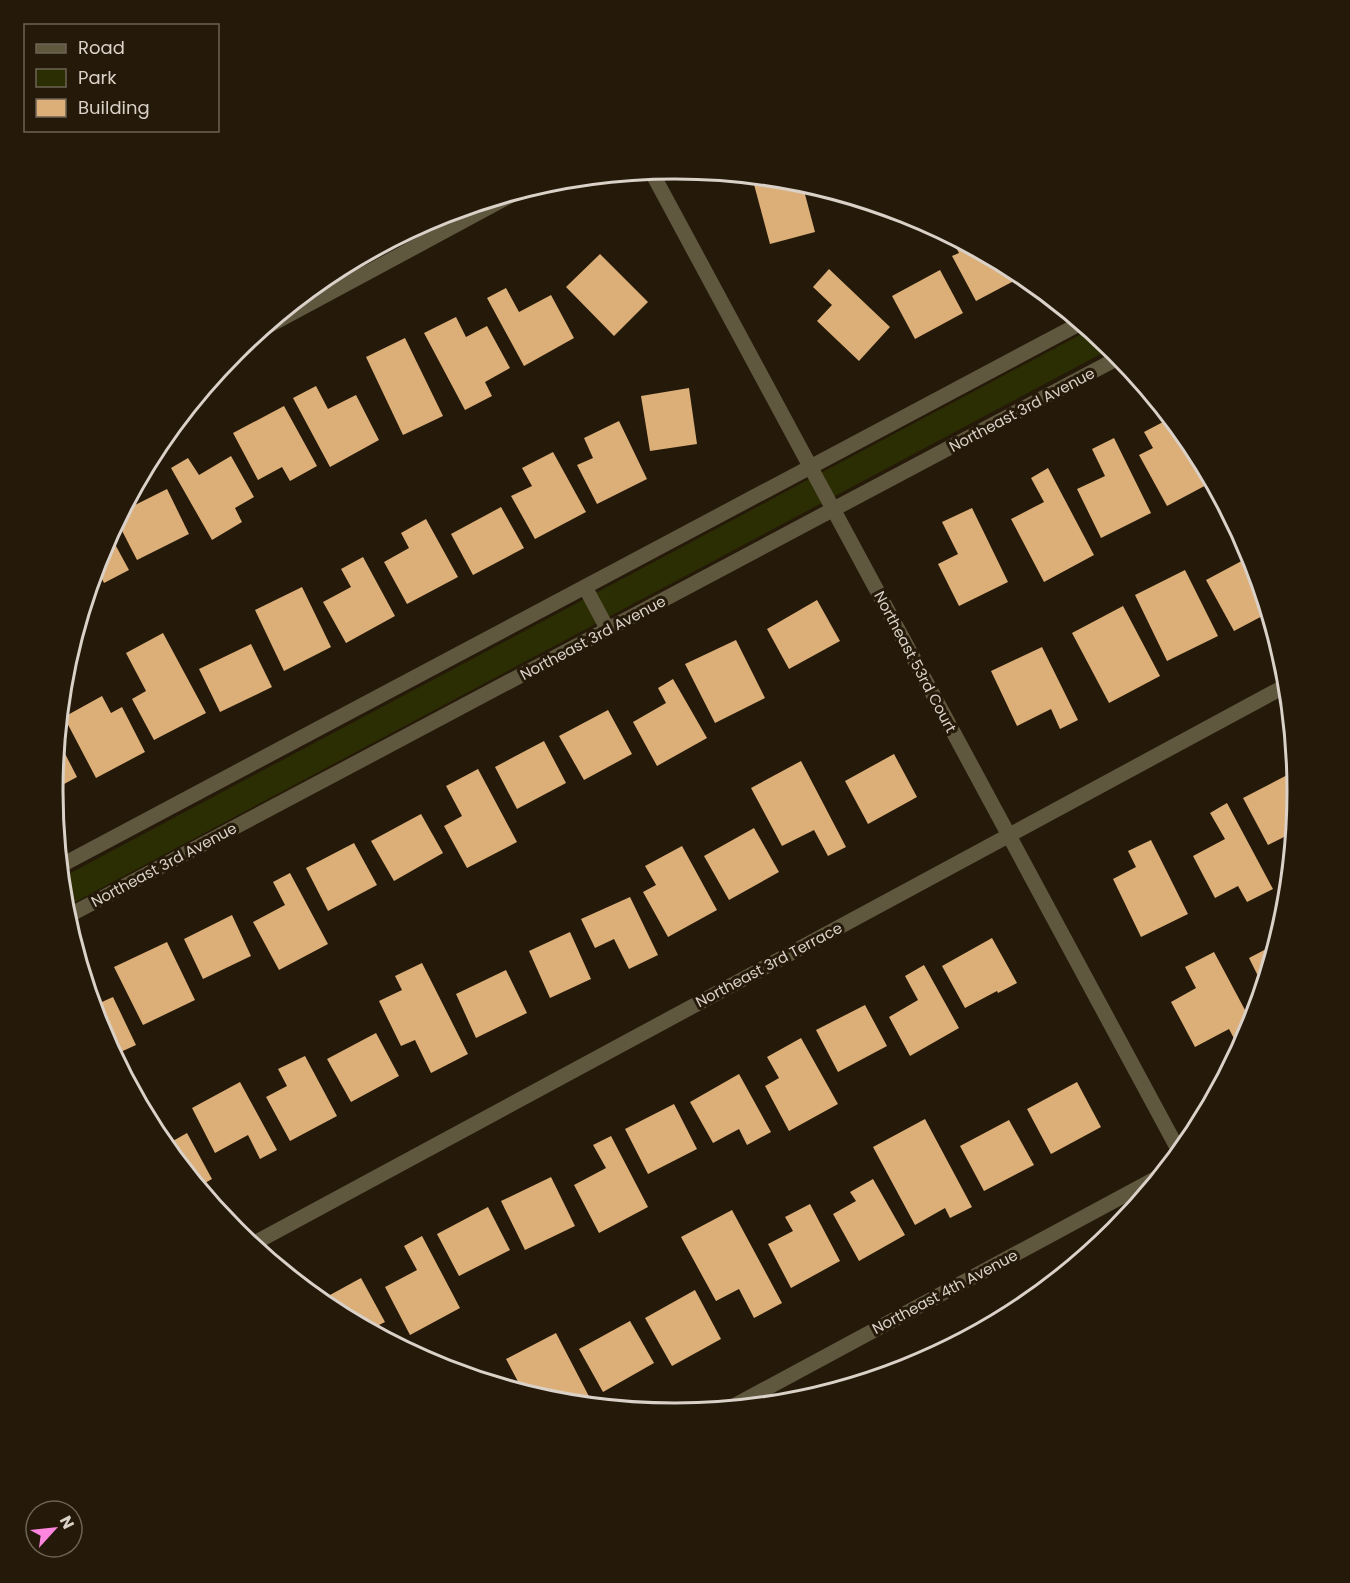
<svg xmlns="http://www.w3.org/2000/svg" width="1350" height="1583" viewBox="0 0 1350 1583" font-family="Poppins,sans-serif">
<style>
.green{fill:#2b2d03}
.building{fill:#dcaf79}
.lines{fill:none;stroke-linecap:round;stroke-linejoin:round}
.minor{stroke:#5f583f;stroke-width:15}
.labels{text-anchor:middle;stroke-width:6;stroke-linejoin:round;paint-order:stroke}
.street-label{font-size:15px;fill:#dad1c8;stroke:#251909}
.rim{fill:none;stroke:#dad1c8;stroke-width:3}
</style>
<rect width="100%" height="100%" fill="#251909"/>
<path class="green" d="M1089,330L1112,348L64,908L61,878Z"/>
<g class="building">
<path d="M752,177L802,183L815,232L770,244Z"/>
<path d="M950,236L1021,274L1023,276L976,301L952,256L959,253Z"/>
<path d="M600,254L648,302L614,336L566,287Z"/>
<path d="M829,269L890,327L859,361L817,321L832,305L813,287Z"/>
<path d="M940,270L963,313L915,339L892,296Z"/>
<path d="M506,288L519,312L551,295L574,338L524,366L487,298Z"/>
<path d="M456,317L466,337L487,326L510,368L485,382L492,396L465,410L424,333Z"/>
<path d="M405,338L443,416L403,435L366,357Z"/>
<path d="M316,386L328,409L356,395L379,440L330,467L293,398Z"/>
<path d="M689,388L697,444L650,451L641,396Z"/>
<path d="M284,406L317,466L290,481L282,467L258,480L233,433Z"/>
<path d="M1160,406L1193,446L1212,482L1167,506L1139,455L1153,448L1144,432L1163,422L1156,409Z"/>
<path d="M619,421L647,479L597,504L577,465L593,458L584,438Z"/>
<path d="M1114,438L1151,513L1101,538L1077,489L1105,476L1092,449Z"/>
<path d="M553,452L586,512L535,539L511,496L532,486L522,468Z"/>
<path d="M231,456L254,497L235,508L242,522L212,540L171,468L188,458L199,475Z"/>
<path d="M1048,468L1094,555L1044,582L1011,519L1044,502L1031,478Z"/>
<path d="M167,489L189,534L137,560L117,521L123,511Z"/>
<path d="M501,507L524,548L473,575L451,534Z"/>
<path d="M972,508L1008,582L959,606L938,564L958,554L942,522Z"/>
<path d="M426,519L458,577L407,604L384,562L409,548L401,533Z"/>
<path d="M110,535L129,570L104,583L96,567Z"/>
<path d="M1251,556L1268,613L1234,631L1206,580Z"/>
<path d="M363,557L395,616L346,643L323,602L351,587L341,569Z"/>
<path d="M1185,570L1218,636L1167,661L1135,595Z"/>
<path d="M302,587L331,647L284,671L255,610Z"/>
<path d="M817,600L840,641L789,669L767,629Z"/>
<path d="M1123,606L1160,676L1109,703L1072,633Z"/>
<path d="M163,633L206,713L154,740L132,699L146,691L126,653Z"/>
<path d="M736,640L765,698L715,723L685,664Z"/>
<path d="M251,644L272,687L220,712L199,669Z"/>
<path d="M1042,647L1078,720L1060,729L1051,709L1017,726L991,671Z"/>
<path d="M673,679L707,738L657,766L633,722L666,703L658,688Z"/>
<path d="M102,696L111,713L122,707L145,752L96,778L64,717Z"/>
<path d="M608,710L632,754L584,780L559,736Z"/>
<path d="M58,740L77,777L53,790Z"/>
<path d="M544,741L566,783L517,809L495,767Z"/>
<path d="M894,754L917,797L868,824L845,781Z"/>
<path d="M801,761L846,847L828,856L814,830L782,846L751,788Z"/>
<path d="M478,769L517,842L467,868L444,826L462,816L446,786Z"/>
<path d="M1293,772L1297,792L1294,832L1268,845L1243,798Z"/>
<path d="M1227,803L1273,889L1247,902L1238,886L1215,898L1193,856L1225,839L1210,813Z"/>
<path d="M421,814L443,853L394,881L371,841Z"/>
<path d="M754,828L779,872L729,900L704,856Z"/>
<path d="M1151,840L1188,914L1141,937L1113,879L1136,867L1128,851Z"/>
<path d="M354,843L377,885L328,911L306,868Z"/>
<path d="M682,846L717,910L668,937L643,892L656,885L645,866Z"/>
<path d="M290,873L328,944L279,970L253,922L285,905L273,882Z"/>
<path d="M630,897L658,955L629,969L614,939L595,948L581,919Z"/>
<path d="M232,915L251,956L203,979L184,939Z"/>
<path d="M570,932L591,979L550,998L529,951Z"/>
<path d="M992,938L1017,983L998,993L997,991L965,1008L942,966Z"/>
<path d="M167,942L195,1000L143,1025L114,967Z"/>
<path d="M1276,944L1263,986L1249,958Z"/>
<path d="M1214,952L1252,1023L1240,1050L1229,1029L1195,1047L1171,1002L1196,988L1185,967Z"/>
<path d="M422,963L468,1054L431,1073L415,1040L401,1046L379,1001L402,990L395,976Z"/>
<path d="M924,965L959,1028L910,1056L889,1017L918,1000L905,976Z"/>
<path d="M506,970L527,1013L476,1038L456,994Z"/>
<path d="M113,997L136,1045L114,1055L100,1029L93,1006Z"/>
<path d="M865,1005L887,1046L838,1072L816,1030Z"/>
<path d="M376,1033L399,1076L351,1102L327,1059Z"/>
<path d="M801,1038L838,1104L789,1131L765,1086L779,1078L767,1057Z"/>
<path d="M305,1056L337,1116L290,1141L266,1097L287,1086L278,1069Z"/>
<path d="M739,1074L771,1132L747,1145L739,1129L713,1143L690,1102Z"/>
<path d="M240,1082L277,1150L260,1159L248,1135L215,1153L192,1108Z"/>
<path d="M1077,1082L1101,1127L1051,1154L1027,1109Z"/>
<path d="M674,1104L697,1149L648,1174L625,1129Z"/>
<path d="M925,1119L972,1207L950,1218L945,1208L915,1225L873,1147Z"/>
<path d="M1009,1120L1034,1165L984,1191L960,1146Z"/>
<path d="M187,1133L212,1179L198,1187L164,1146Z"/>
<path d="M611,1136L648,1207L599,1233L574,1185L606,1168L593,1145Z"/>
<path d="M551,1177L575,1226L525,1250L501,1201Z"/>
<path d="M873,1179L905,1235L859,1261L833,1214L856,1201L850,1192Z"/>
<path d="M810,1204L840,1261L791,1288L768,1244L793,1231L785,1217Z"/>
<path d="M488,1207L510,1250L459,1276L437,1234Z"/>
<path d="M732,1210L782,1303L754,1318L739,1289L716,1301L681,1237Z"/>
<path d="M422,1236L460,1308L410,1335L385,1287L417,1270L404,1246Z"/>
<path d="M361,1278L385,1322L369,1330L319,1301Z"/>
<path d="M695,1290L721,1339L672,1366L645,1318Z"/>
<path d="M630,1321L654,1363L603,1392L579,1349Z"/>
<path d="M556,1333L594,1406L567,1403L561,1391L545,1400L524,1393L506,1359Z"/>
</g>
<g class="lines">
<g class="minor">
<path d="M651,171L1180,1153"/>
<path d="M259,331L519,191"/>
<path d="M585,587L608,630"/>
<path d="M60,866L1081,323"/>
<path d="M66,917L1120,357"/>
<path d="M251,1245L1287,685"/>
<path d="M728,1409L1162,1175"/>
</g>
</g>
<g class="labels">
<g class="street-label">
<text transform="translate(1022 410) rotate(-28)" y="5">Northeast 3rd Avenue</text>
<text transform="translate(593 638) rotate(-28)" y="5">Northeast 3rd Avenue</text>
<text transform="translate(915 662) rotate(62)" y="5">Northeast 53rd Court</text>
<text transform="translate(164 865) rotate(-28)" y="5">Northeast 3rd Avenue</text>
<text transform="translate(769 965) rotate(-28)" y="5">Northeast 3rd Terrace</text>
<text transform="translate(945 1292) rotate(-28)" y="5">Northeast 4th Avenue</text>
</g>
</g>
<path d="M0 0H1350V1583H0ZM63 791a612 612 0 1 1 1224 0a612 612 0 1 1-1224 0Z" fill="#251909" fill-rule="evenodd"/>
<path class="rim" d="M63 791a612 612 0 1 1 1224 0a612 612 0 1 1-1224 0Z"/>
<rect x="24" y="24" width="195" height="108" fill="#251909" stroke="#6d6355" stroke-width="1.5"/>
<rect x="36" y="44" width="30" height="9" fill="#5f583f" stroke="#6d6355" stroke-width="1.5"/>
<text x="78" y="54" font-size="18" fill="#dad1c8">Road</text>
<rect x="36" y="69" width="30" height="18" fill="#2b2d03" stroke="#6d6355" stroke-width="1.5"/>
<text x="78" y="84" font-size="18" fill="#dad1c8">Park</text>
<rect x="36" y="99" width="30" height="18" fill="#dcaf79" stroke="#6d6355" stroke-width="1.5"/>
<text x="78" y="114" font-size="18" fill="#dad1c8">Building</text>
<g transform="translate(54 1529) rotate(63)"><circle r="28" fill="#251909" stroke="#6d6355" stroke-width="1.5"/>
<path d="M0-4.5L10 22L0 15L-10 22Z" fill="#ff85de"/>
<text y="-9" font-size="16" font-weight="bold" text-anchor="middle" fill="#dad1c8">N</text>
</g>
</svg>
